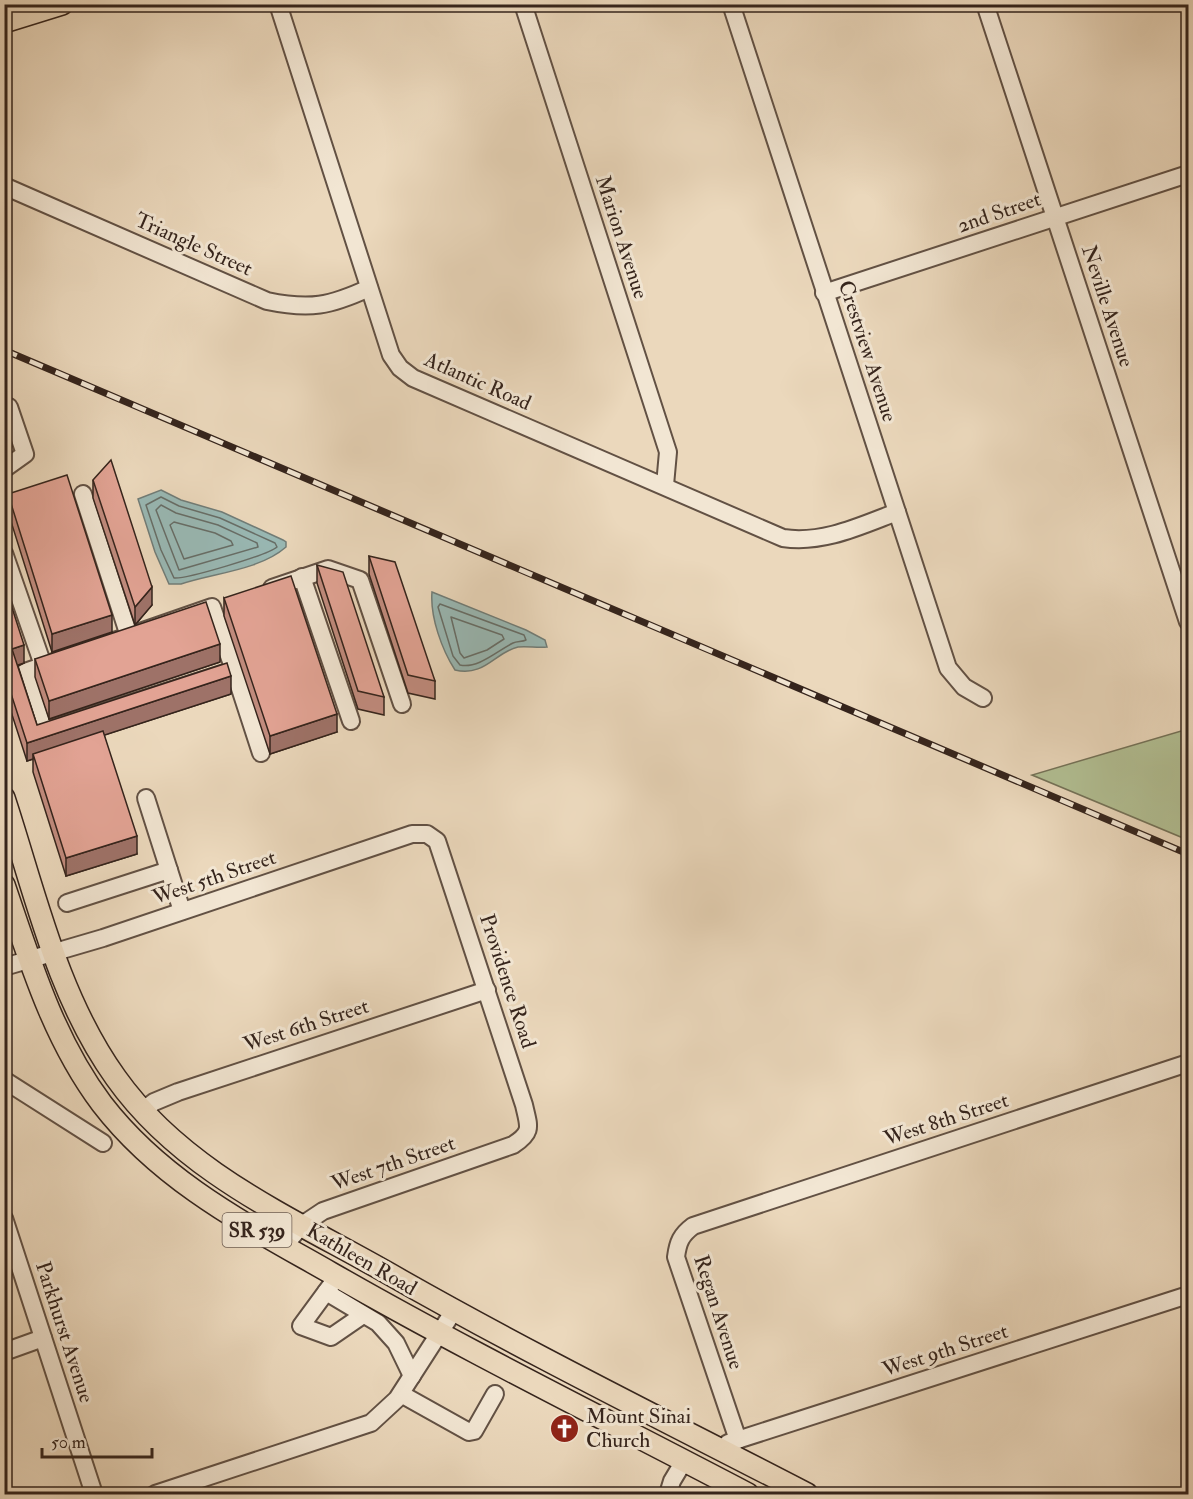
<svg xmlns="http://www.w3.org/2000/svg" width="1193" height="1499" viewBox="0 0 1193 1499" font-family="'IM FELL Double Pica',serif">
<style>
.green{fill:#b2c094;stroke:#747258;stroke-width:1.5}
.water{fill:#99b9b5;stroke:#717d78;stroke-width:1.5}
.lines{fill:none;stroke-linecap:round;stroke-linejoin:round}
.shore{stroke:#676e68;stroke-width:1.5}
.minor-casing{stroke:#625144;stroke-width:20}
.major-casing{stroke:#35241c;stroke-width:24}
.minor{stroke:#f2e6d3;stroke-width:16}
.major{stroke:#ebd8bc;stroke-width:21}
.rail-casing{stroke:#35241c;stroke-width:7}
.rail{stroke:#f2e6d3;stroke-width:4.5;stroke-dasharray:14;stroke-linecap:butt}
.wall{fill:#c28c7f;stroke:#35241c;stroke-width:1.5}
.shaded-wall{fill:#9e7268;stroke:#35241c;stroke-width:1.5}
.building{fill:#e2a394;stroke:#35241c;stroke-width:1.5}
.labels{text-anchor:middle;stroke-width:6;stroke-linejoin:round;paint-order:stroke}
.shield{fill:#f2e6d3;stroke:#6e5e53;stroke-width:1.5}
.shield-label{font-size:20px;font-weight:bold;fill:#35241c}
.street-label{font-size:21px;fill:#35241c;stroke:#f2e6d3}
.poi-label{font-size:21px;fill:#35241c;stroke:#f2e6d3;text-anchor:start}
</style>
<rect width="100%" height="100%" fill="#ebd8bc"/>
<filter id="stains"><feTurbulence type="fractalNoise" baseFrequency=".00333" numOctaves="4"/><feColorMatrix values="0 0 0 0 .2 0 0 0 0 .09 0 0 0 0 .02 0 0 0 .5 -.17"/></filter>
<radialGradient id="worn" r=".72"><stop offset=".6" stop-color="#630" stop-opacity="0"/><stop offset="1" stop-color="#630" stop-opacity=".3"/></radialGradient>
<path class="green" d="M1188,729V840L1032,775Z"/>
<g class="water">
<path d="M161,490L181,500L222,512L283,540L286,542V547C260,570 214,573 181,584H169L155,552L138,499Z"/>
<path d="M432,592L526,630L545,640L547,647C538,648 527,646 518,647C495,652 485,677 455,670C442,650 430,617 432,592Z"/>
</g>
<g class="lines">
<g class="shore">
<path d="M161,497L179,506L220,518L275,543L277,547C268,555 187,579 174,578L161,550L146,505Z"/>
<path d="M161,505L176,513L218,525L257,543L258,547L179,570L156,510Z"/>
<path d="M174,522L215,533L231,541L233,545L184,559L170,525Z"/>
<path d="M440,604L524,635L526,640C522,642 517,641 513,643C497,651 478,669 460,665L453,656L438,607Z"/>
<path d="M451,617L502,635L504,639L487,650L464,658L460,653Z"/>
</g>
<defs>
<g id="minor">
<path d="M278,4L391,355L400,368L413,378L783,538C823,544 860,526 897,512"/>
<path d="M523,4L668,452L665,485"/>
<path d="M731,4L948,668L964,687L983,698"/>
<path d="M985,4L1188,622"/>
<path d="M4,186L267,301C310,310 330,306 369,288"/>
<path d="M824,293L1188,174"/>
<path d="M4,469L25,454L9,407"/>
<path d="M83,494L129,636"/>
<path d="M4,553L43,665"/>
<path d="M302,577L351,721"/>
<path d="M272,588L328,569L360,580L402,704"/>
<path d="M212,607L234,670L44,731L25,672Z"/>
<path d="M234,670L261,753"/>
<path d="M146,798L182,911"/>
<path d="M67,903L169,870"/>
<path d="M4,967L103,938L412,834H427L437,841L524,1105C529,1127 533,1132 513,1145L323,1211L302,1225L284,1246"/>
<path d="M4,1080L103,1143"/>
<path d="M142,1111L154,1102L178,1092L487,990"/>
<path d="M4,1218L94,1494"/>
<path d="M337,1277L301,1326L331,1337L363,1315"/>
<path d="M326,1292L378,1323L396,1343L412,1376"/>
<path d="M4,1352L43,1338"/>
<path d="M401,1394L469,1432L474,1431L495,1394"/>
<path d="M738,1440L676,1257C678,1242 681,1235 693,1226L1188,1063"/>
<path d="M728,1443L1188,1295"/>
<path d="M155,1494L371,1423L397,1399L453,1312"/>
<path d="M668,1494L672,1481L684,1461"/>
</g>
<g id="major">
<path d="M4,22L62,4"/>
<path d="M4,798C35,892 57,996 116,1078C182,1171 289,1217 386,1272C524,1351 666,1421 807,1494"/>
<path d="M4,885C30,961 53,1039 102,1104C162,1182 247,1225 331,1273C467,1351 609,1421 748,1494"/>
</g>
</defs>
<use href="#minor" class="minor-casing"/>
<use href="#major" class="major-casing"/>
<use href="#minor" class="minor"/>
<use href="#major" class="major"/>
<defs>
<path id="rail" d="M4,350L1188,854"/>
</defs>
<use href="#rail" class="rail-casing"/>
<use href="#rail" class="rail"/>
</g>
<g class="wall">
<path d="M93,480L152,605L135,625L93,498Z"/>
<path d="M8,494L112,632L52,652L8,512Z"/>
<path d="M369,556L435,681V699L408,693L369,574Z"/>
<path d="M317,565L384,697V715L358,709L317,583Z"/>
<path d="M4,589L24,663L18,666L37,725L231,694L104,735L137,854L66,876L33,772V759L27,761L4,690Z"/>
<path d="M224,598L337,732L270,754L224,616Z"/>
<path d="M35,659L220,662L49,719L35,677Z"/>
</g>
<g class="shaded-wall">
<path d="M152,587V605L135,625V607Z"/>
<path d="M112,615V632L52,652V634Z"/>
<path d="M220,644V662L49,719V701Z"/>
<path d="M24,645V663L12,667V649Z"/>
<path d="M231,676V694L34,758L33,754V759L27,761V743Z"/>
<path d="M337,714V732L270,754V736Z"/>
<path d="M137,836V854L66,876V858Z"/>
</g>
<g class="building">
<path d="M111,460L152,587L135,607L93,480Z"/>
<path d="M67,475L112,615L52,634L8,494Z"/>
<path d="M369,556L395,562L435,681L408,675Z"/>
<path d="M317,565L343,572L384,697L358,691Z"/>
<path d="M291,576L337,714L270,736L224,598Z"/>
<path d="M4,589H6L24,645L12,649L37,725L227,663L231,676L27,743L4,672Z"/>
<path d="M206,602L220,644L49,701L35,659Z"/>
<path d="M103,731L137,836L66,858L33,754Z"/>
</g>
<defs>
<symbol id="church-disc" viewBox="-11 -11 22 22"><circle r="9.5" fill="#8f2418" stroke="#f2e6d3"/><path d="M-1.2-6h2.4v3.5h3.3v2.4h-3.3V6h-2.4V-.1h-3.3v-2.4h3.3Z" fill="#fff"/></symbol>
</defs>
<g fill-rule="evenodd">
<use href="#church-disc" x="548" y="1412" width="33" height="33"/>
</g>
<g class="labels">
<rect class="shield" x="222.5" y="1213" width="69" height="34" rx="4.5"/>
<g class="shield-label">
<text x="257" y="1237">SR 539</text>
</g>
<g class="street-label">
<text transform="translate(999 212) rotate(-19)" y="7">2nd Street</text>
<text transform="translate(622 237) rotate(72)" y="7">Marion Avenue</text>
<text transform="translate(194 244) rotate(24)" y="7">Triangle Street</text>
<text transform="translate(1108 306) rotate(72)" y="7">Neville Avenue</text>
<text transform="translate(868 351) rotate(72)" y="7">Crestview Avenue</text>
<text transform="translate(478 381) rotate(24)" y="7">Atlantic Road</text>
<text transform="translate(214 877) rotate(-19)" y="7">West 5th Street</text>
<text transform="translate(508 981) rotate(72)" y="7">Providence Road</text>
<text transform="translate(306 1025) rotate(-18)" y="7">West 6th Street</text>
<text transform="translate(946 1119) rotate(-18)" y="7">West 8th Street</text>
<text transform="translate(393 1163) rotate(-19)" y="7">West 7th Street</text>
<text transform="translate(362 1259) rotate(30)" y="7">Kathleen Road</text>
<text transform="translate(719 1312) rotate(72)" y="7">Regan Avenue</text>
<text transform="translate(65 1332) rotate(72)" y="7">Parkhurst Avenue</text>
<text transform="translate(945 1350) rotate(-18)" y="7">West 9th Street</text>
</g>
<g class="poi-label">
<text x="586" y="1423">Mount Sinai<tspan x="586" dy="24">Church</tspan></text>
</g>
</g>
<rect width="1193" height="1499" fill="none" stroke="#ebd8bc" stroke-width="24"/>
<rect x="6" y="6" width="1181" height="1487" fill="none" stroke="#35241c" stroke-width="3"/>
<rect x="12" y="12" width="1169" height="1475" fill="none" stroke="#35241c" stroke-width="1.5"/>
<path d="M42 1448v9h110v-9" fill="none" stroke="#35241c" stroke-width="3"/>
<text x="51" y="1448" font-size="18" fill="#35241c" stroke="#f2e6d3" stroke-width="4.5" paint-order="stroke">50 m</text>
<rect width="100%" height="100%" filter="url(#stains)"/>
<rect width="100%" height="100%" fill="url(#worn)"/>
</svg>
